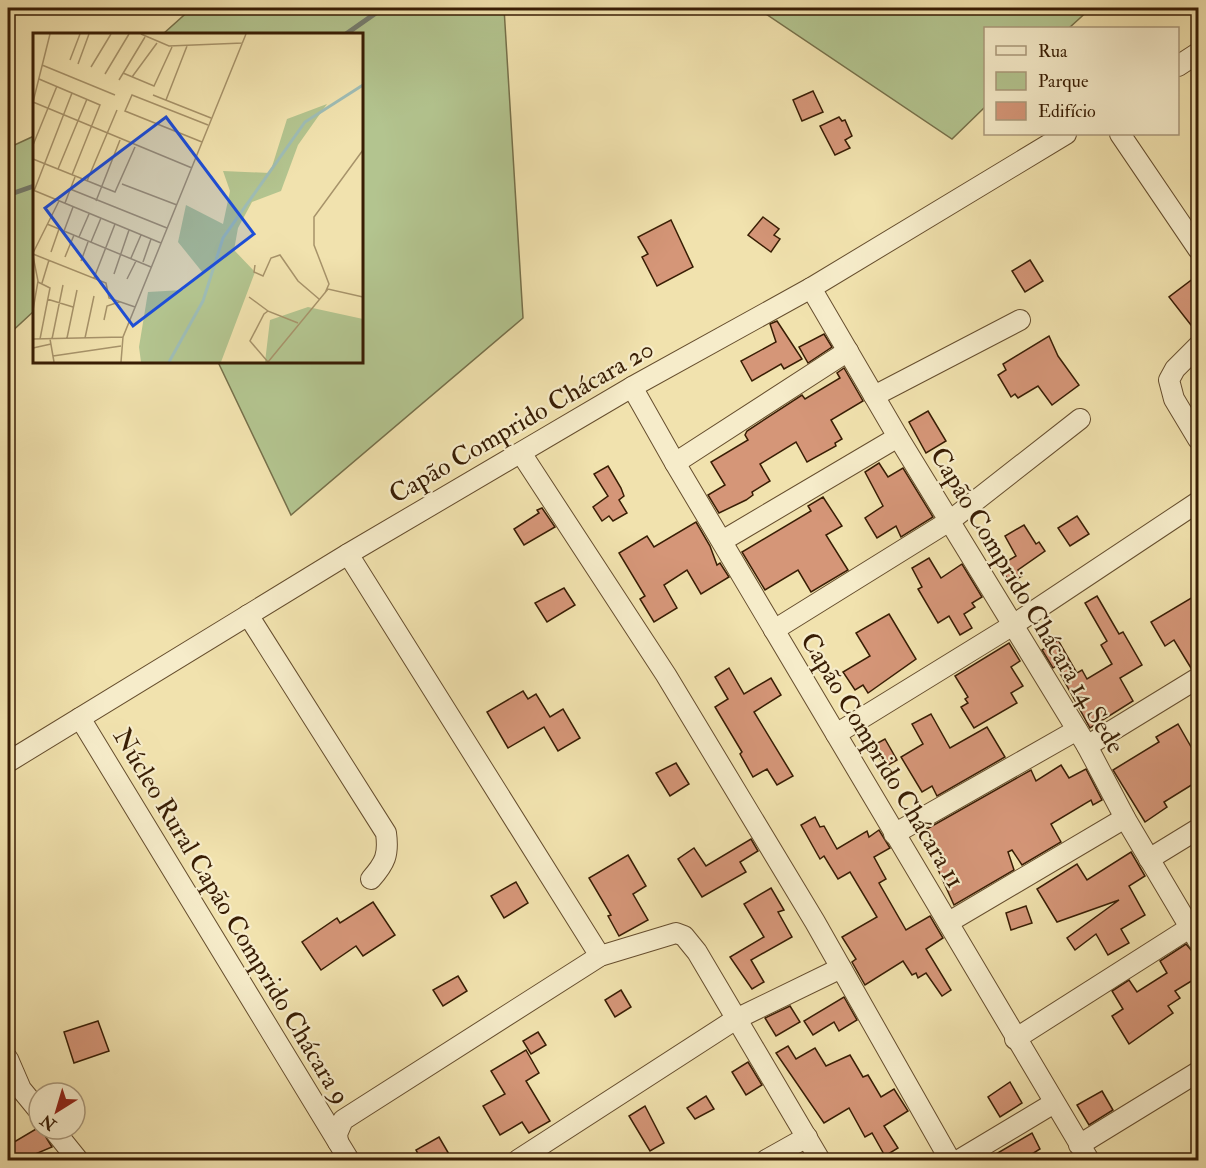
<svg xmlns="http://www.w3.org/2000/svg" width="1206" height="1168" viewBox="0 0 1206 1168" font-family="'IM FELL Double Pica',serif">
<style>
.green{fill:#b3c48f;stroke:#76704a;stroke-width:1.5}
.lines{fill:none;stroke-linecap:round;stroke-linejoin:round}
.stream{stroke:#757c6e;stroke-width:5}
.building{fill:#d59678;stroke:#381d04;stroke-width:1.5}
.minor-casing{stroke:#664e2e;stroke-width:22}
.minor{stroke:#f6ecca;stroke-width:20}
.labels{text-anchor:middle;stroke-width:4.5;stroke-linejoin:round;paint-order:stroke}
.street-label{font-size:26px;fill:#381d04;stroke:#f6ecca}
.inset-river{fill:none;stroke:#9ebcb5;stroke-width:3}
.inset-road{fill:none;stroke:#a7936a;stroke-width:1.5}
.view{fill:#1d4ed8;fill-opacity:0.15;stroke:#1d4ed8;stroke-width:3}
.inset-edge{fill:none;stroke:#381d04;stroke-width:3}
</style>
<rect width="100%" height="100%" fill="#f1e2ae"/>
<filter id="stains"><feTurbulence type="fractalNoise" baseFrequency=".00333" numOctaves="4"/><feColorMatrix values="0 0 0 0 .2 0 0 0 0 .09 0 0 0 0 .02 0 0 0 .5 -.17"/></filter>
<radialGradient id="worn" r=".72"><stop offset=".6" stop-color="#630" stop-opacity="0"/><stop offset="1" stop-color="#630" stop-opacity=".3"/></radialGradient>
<g class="green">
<path d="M192,8H504L523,318L291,515L218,362H362V34H163Z"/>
<path d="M757,8H1091L1069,28H986L985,107L952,139Z"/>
<path d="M34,136V311L8,335V148Z"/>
</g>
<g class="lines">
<g class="stream">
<path d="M346,34L383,8"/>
<path d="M8,195L34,186"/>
</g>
</g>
<g class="building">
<path d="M813,91L823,112L802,121L793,100Z"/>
<path d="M839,117L842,121L845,120L852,136L845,140L850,148L835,155L820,126Z"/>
<path d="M763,217L779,229L774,235L780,239L771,252L748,235Z"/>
<path d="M671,220L693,267L657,286L642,257L648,254L638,237Z"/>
<path d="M1030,260L1043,281L1025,292L1012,271Z"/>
<path d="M1198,275V334L1169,297Z"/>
<path d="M777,321L802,359L784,369L781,364L752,381L741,361L776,342L770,324Z"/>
<path d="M824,334L832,347L808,363L799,347Z"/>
<path d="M1049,336L1058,356L1079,385L1052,405L1038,386L1018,398L1015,394L1011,397L998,375L1006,370L1003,364Z"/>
<path d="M844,368L863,401L831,420L842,439L835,443L836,446L807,462L796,442L760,464L770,481L752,492L753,495L746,500L719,513L708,495L725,485L711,462L748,440L745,435L747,431L802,395L805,399L840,378L837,373Z"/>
<path d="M928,411L946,441L926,453L909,422Z"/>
<path d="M879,463L888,477L903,468L933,517L901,537L896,526L877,538L865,518L883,506L865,472Z"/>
<path d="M608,466L621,488L624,496L619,500L627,513L613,521L609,516L602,521L593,507L608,496L594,474Z"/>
<path d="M823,497L842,526L826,535L848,570L811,592L798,570L765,590L742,552L811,511L808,506Z"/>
<path d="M542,508L555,527L524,545L514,529L539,513L537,510Z"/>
<path d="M1077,516L1089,534L1070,546L1058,528Z"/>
<path d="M696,522L710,546L717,565L720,563L729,577L701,594L687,570L664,585L677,608L654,622L640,599L645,596L619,553L647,536L654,547Z"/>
<path d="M1024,525L1036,544L1039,542L1045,551L1018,570L1022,576L1010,583L999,566L1016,556L1005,536Z"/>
<path d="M929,558L941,578L962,564L982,597L972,603L975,607L964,614L972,628L960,635L949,616L938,623L918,589L922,587L912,568Z"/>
<path d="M564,588L575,605L547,622L535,603Z"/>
<path d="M1198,594V666L1191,668L1174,640L1165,646L1151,622Z"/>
<path d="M1097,596L1119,634L1123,632L1142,665L1120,678L1133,701L1090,728L1056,666L1053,668L1042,650L1058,640L1077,673L1082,670L1087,679L1112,664L1101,645L1107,641L1085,603Z"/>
<path d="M889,614L916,659L868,693L863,685L855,690L843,672L870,656L856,633Z"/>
<path d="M1009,643L1020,661L1011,667L1023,686L1011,693L1017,703L974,728L961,707L968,703L965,699L968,697L955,676Z"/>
<path d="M729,668L744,694L771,678L781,695L754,712L793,776L777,785L767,769L753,777L740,754L742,752L715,707L728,699L715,677Z"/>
<path d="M523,691L528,699L536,694L550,717L563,709L580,738L558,751L544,727L508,748L487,712Z"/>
<path d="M931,714L950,748L987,727L1005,757L937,796L932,786L922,792L901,757L923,744L912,724Z"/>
<path d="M1178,724L1198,759V781L1164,802L1167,807L1145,822L1113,770L1159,742L1156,737Z"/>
<path d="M885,739L897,760L885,767L872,746Z"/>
<path d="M676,763L689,784L670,796L656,773Z"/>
<path d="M1061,765L1069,778L1086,769L1102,800L1093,805L1091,800L1051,824L1061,842L1022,865L1012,850L1008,852L1014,870L954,905L935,863L944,859L925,830L1031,770L1036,781Z"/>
<path d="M815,817L820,827L824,826L837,849L867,831L869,837L879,830L890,848L874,857L886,879L879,883L906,930L930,916L943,938L926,949L951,990L942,996L926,973L918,978L916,973L912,975L903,961L865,985L852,962L856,959L842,937L877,917L850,872L838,879L824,856L820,859L801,825Z"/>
<path d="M751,839L758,851L740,862L746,872L702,897L678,859L694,848L706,866Z"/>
<path d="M1131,852L1145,876L1129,886L1145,915L1121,929L1129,943L1108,955L1096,934L1075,950L1067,938L1119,900L1057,922L1037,889L1077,864L1087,880Z"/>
<path d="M628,855L646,886L633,894L648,920L619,936L608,916L611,915L589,878Z"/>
<path d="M516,882L528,903L504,918L491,896Z"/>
<path d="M771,888L784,910L778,912L792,937L751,960L764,982L752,989L730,957L764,937L744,904Z"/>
<path d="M373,902L395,935L363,956L356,946L321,970L302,942L337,918L340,923Z"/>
<path d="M1026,906L1032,923L1011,930L1006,913Z"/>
<path d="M1186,944L1192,951L1198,953V977L1175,991L1180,998L1168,1006L1173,1013L1129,1044L1112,1016L1123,1009L1112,991L1129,980L1137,992L1167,973L1160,961Z"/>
<path d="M458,976L467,991L443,1006L433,990Z"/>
<path d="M621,990L631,1007L615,1017L605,1000Z"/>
<path d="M844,997L857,1020L839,1031L834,1022L813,1035L804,1021Z"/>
<path d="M790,1006L800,1022L776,1036L765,1018Z"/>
<path d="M98,1021L109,1051L74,1063L64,1032Z"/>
<path d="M538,1032L546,1045L531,1054L523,1041Z"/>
<path d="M788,1046L796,1059L815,1048L826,1066L850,1055L863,1077L868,1075L881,1097L894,1089L908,1111L884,1126L898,1148L885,1156L872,1133L865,1137L849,1108L824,1123L776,1053Z"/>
<path d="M526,1050L539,1073L526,1081L550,1121L529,1133L522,1122L500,1135L483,1106L505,1094L491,1071Z"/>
<path d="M748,1062L762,1085L746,1095L732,1072Z"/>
<path d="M1010,1082L1022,1103L1000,1117L988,1097Z"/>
<path d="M1102,1091L1113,1110L1089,1125L1077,1105Z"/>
<path d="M706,1096L714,1109L695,1119L687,1108Z"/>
<path d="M645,1106L664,1143L650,1151L629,1116Z"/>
<path d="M36,1129H41L52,1147L19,1161L9,1145Z"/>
<path d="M1032,1133L1040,1149L1021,1161H984Z"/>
<path d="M439,1137L453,1161H422L416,1150Z"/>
</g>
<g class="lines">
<defs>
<g id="minor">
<path d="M1178,66L1198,53"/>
<path d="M1120,134L1198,249"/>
<path d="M811,288L898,437L1087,746L1125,818L1198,941"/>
<path d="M1198,346L1175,369L1169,380L1174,399L1198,439"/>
<path d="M632,387L675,463L1089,1160"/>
<path d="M874,396L1020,320"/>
<path d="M521,453L666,675L815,922L950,1160"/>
<path d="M675,463L848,351"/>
<path d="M722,541L898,437"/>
<path d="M348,554L600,956"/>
<path d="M248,615L386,833C389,855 385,863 371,879"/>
<path d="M774,630L951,520L1080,419"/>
<path d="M80,718L349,1160"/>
<path d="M836,734L1013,625L1198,502"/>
<path d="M1087,746L1198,678"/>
<path d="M8,762L348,554L632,387L811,288L1066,134"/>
<path d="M894,834L1077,730"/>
<path d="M1149,859L1198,829"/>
<path d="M949,922L1125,818"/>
<path d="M1015,1039L1191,927"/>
<path d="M8,1059L21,1089L39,1111"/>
<path d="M53,1129L78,1160"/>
<path d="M338,1142L337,1134L343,1120L600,956L676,933L684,936L697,952L820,1160"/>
<path d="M1079,1145L1198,1072"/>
<path d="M518,1160L736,1019L841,968"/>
<path d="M766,1160L807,1137"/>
<path d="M959,1160L1054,1103"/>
</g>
</defs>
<use href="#minor" class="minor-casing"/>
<use href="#minor" class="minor"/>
</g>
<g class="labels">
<g class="street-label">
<text transform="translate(521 421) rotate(-30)" y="9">Capão Comprido Chácara 20</text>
<text transform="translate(1028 600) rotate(59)" y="9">Capão Comprido Chácara 14 Sede</text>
<text transform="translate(883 760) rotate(59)" y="9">Capão Comprido Chácara 11</text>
<text transform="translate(232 916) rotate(59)" y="9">Núcleo Rural Capão Comprido Chácara 9</text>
</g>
</g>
<g transform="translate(33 33)">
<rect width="330" height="330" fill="#f1e2ae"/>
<path d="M294,71L265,112L248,158L219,169L205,195L201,217L222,239L188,329H108L106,314L115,259L150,257L170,240L145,209L153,172L190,191L197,158L190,138L237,140L254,86ZM275,274L330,286V329H232L237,287Z" fill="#b3c48f"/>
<path class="inset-river" d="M136,329L170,268L190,205L272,89L330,52"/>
<path class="inset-road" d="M17,1L0,69L159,135M108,1L136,13L210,10M37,27L47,1M45,31L56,1M9,32L82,62M58,34L78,1M90,40L121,53L139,14M72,41L96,1M99,44L124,10M6,46L67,72L39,142M86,47L112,4M120,62L178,85M133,67L154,13M169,109L92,78L99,62L175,92M0,112L24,53M0,126L82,159L102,114M25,136L54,66M54,148L84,77M89,151L144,172M37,156L134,195M0,157L128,210M1,158L39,60M63,168L87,107M32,170L42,144M14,191L118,234M31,198L40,174M46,204L56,181M58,209L68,185M18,219L26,196M0,220L26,168M0,221L73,250L76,265L102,274M0,223L5,248L0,277M32,224L41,202M98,225L108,202M48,228L55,209M110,229L118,206M222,232L221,239L230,243L238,225L247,222L265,248L286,266M81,241L96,197M61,245L82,191M94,246L103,228M5,249L17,255L7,306M9,250L16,227M292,260L296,251L281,212V184L330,117M216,264L235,278M14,266L40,274M71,287L74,273L86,269M34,305L44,257M52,305L61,263M0,306L90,304M17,306L21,329M19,306L30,252M0,315L18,311M20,323L88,313M88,329L90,304L213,1M235,329L295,256L330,264M235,329L217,308L231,281L235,278L265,290"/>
<path class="view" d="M133,84L221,201L100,293L12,175Z"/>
<rect width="330" height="330" class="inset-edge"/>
</g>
<rect width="1206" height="1168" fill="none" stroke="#f1e2ae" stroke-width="30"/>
<rect x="9" y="9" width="1188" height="1150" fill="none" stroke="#381d04" stroke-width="3"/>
<rect x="15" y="15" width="1176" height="1138" fill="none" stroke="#381d04" stroke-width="1.5"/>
<rect x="984" y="27" width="195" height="108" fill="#f6ecca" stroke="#aa997b" stroke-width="1.5"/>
<rect x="996" y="46" width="30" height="9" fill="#f6ecca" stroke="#aa997b" stroke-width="1.5"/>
<text x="1038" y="57" font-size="18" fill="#381d04">Rua</text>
<rect x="996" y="72" width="30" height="18" fill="#b3c48f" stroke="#aa997b" stroke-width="1.5"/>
<text x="1038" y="87" font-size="18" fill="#381d04">Parque</text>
<rect x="996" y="102" width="30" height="18" fill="#d59678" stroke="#aa997b" stroke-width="1.5"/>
<text x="1038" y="117" font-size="18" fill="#381d04">Edifício</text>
<g transform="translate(57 1111) rotate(217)"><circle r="28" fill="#f6ecca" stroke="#aa997b" stroke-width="1.5"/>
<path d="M0-4.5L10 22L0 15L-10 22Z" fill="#8f2418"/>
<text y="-9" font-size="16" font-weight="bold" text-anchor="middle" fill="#381d04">N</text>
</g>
<rect width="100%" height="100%" filter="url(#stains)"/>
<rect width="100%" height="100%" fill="url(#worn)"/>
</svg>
